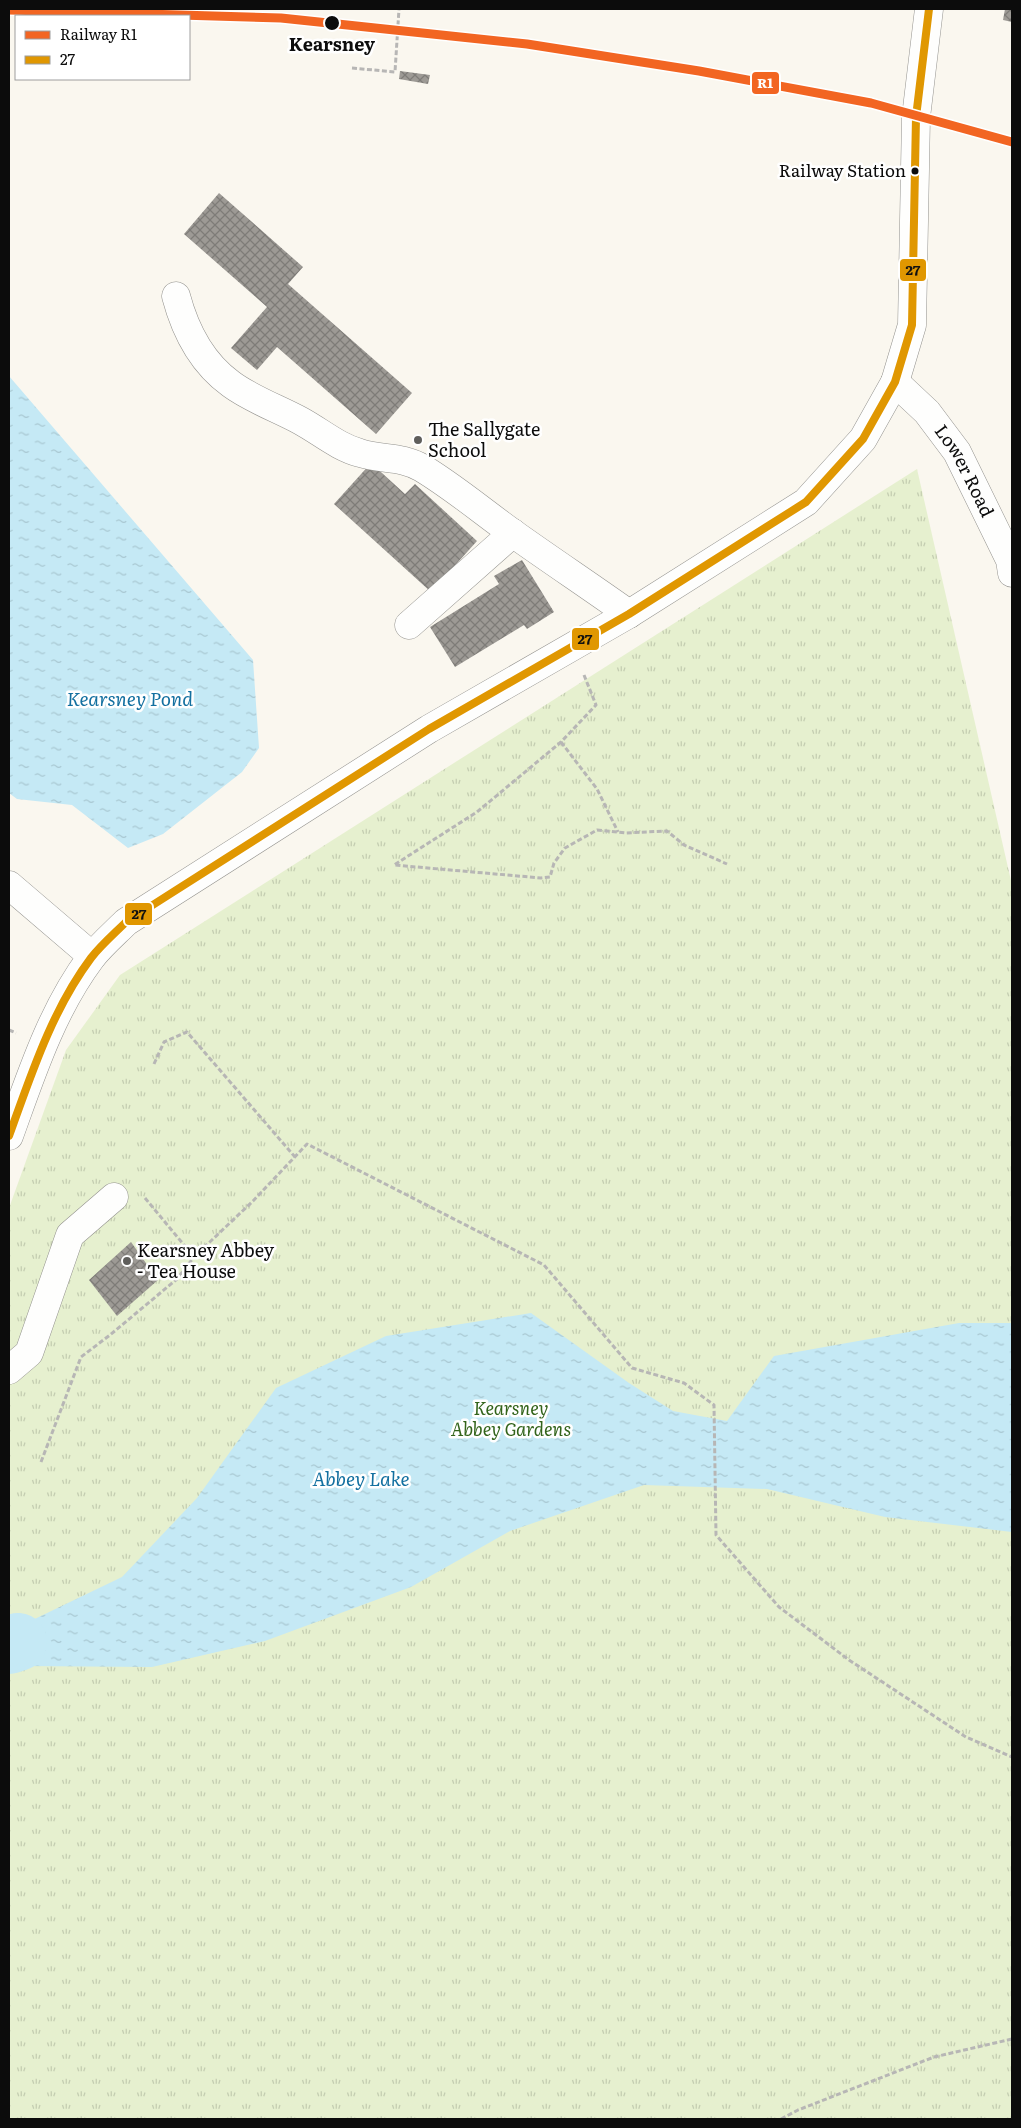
<svg xmlns="http://www.w3.org/2000/svg" width="1021" height="2128" viewBox="0 0 1021 2128" font-family="Literata,serif">
<style>
.park{fill:url(#park-tufts)}
.water{fill:url(#water-ripples)}
.lines{fill:none;stroke-linecap:round;stroke-linejoin:round}
.river{stroke:#c5e9f5;stroke-width:58}
.building{fill:url(#building-cross-hatch)}
.minor-casing{stroke:#93928e;stroke-width:29}
.path{stroke:#b7b6b5;stroke-width:3;stroke-dasharray:5 2.5;stroke-linecap:butt}
.minor{stroke:#fefefd;stroke-width:28}
.bus-1-casing{stroke:#fff;stroke-width:11}
.bus-1{stroke:#e09701;stroke-width:8}
.rail-1-casing{stroke:#fff;stroke-width:12}
.rail-1{stroke:#f26522;stroke-width:9}
.stop-dot{fill:#0c0c0c;stroke:#fff;stroke-width:2}
.poi-dot{fill:#5f5e5b;stroke:#fff;stroke-width:2}
.labels{text-anchor:middle;stroke-width:5;stroke-linejoin:round;paint-order:stroke}
.bus-label{font-size:17px;fill:#0c0c0c;stroke:#fff;text-anchor:end}
.stop-label{font-size:18px;font-weight:bold;fill:#0c0c0c;stroke:#fff}
.poi-label{font-size:18px;fill:#0c0c0c;stroke:#fff;text-anchor:start}
.street-label{font-size:18px;fill:#0c0c0c;stroke:#fff}
.park-label{font-size:18px;font-style:italic;fill:#32641b;stroke:#fff}
.water-label{font-size:19px;font-style:italic;fill:#1370a0;stroke:#fff}
.line-badge{stroke:#fff;stroke-width:2}
.badge-label{font-size:14px;text-anchor:middle;font-weight:bold;fill:#fff}
.pale-badge-label{font-size:14px;text-anchor:middle;font-weight:bold;fill:#111}
</style>
<defs>
<pattern id="park-tufts" width="24" height="20" patternUnits="userSpaceOnUse" patternTransform="scale(1.25)"><rect width="24" height="20" fill="#e6f0cf"/><path d="M3 7l-1-3M5 7V3M7 7l1-3M15 17l-1-3M17 17v-4M19 17l1-3" fill="none" stroke="#c4cdb1"/></pattern>
<pattern id="water-ripples" width="26" height="14" patternUnits="userSpaceOnUse" patternTransform="scale(1.25)"><rect width="26" height="14" fill="#c5e9f5"/><path d="M2 4q2-2 4 0t4 0M15 11q2-2 4 0t4 0" fill="none" stroke="#a8c7d1"/></pattern>
<pattern id="building-cross-hatch" width="8" height="8" patternUnits="userSpaceOnUse" patternTransform="scale(1.25)"><rect width="8" height="8" fill="#9d9a95"/><path d="M0 0l8 8M0 8l8-8" fill="none" stroke="#7e7c78"/></pattern>
</defs>
<rect width="100%" height="100%" fill="#faf7ef"/>
<path class="park" d="M917,469L1012,885V2119H9V1208L66,1050L120,975Z"/>
<g class="water">
<path d="M9,376L253,660L259,748L242,772L163,834L128,848L72,805L17,799L9,793Z"/>
<path d="M531,1313L629,1383L673,1411L727,1421L774,1356L959,1323H1012V1532L885,1517L767,1489L644,1485L510,1531L411,1587L265,1641L152,1667L21,1666L18,1642V1627L122,1577L197,1498L276,1388L386,1336Z"/>
</g>
<g class="lines">
<path class="river" d="M9,1645L18,1642"/>
</g>
<g class="building">
<path d="M1005,9H1012V22L1003,20Z"/>
<path d="M400,71L430,75L428,84L399,79Z"/>
<path d="M219,193L303,267L288,284L412,393L376,434L277,347L257,370L231,348L267,307L184,234Z"/>
<path d="M371,463L405,494L415,484L477,541L431,592L334,504Z"/>
<path d="M522,560L554,612L527,629L524,625L455,667L430,627L499,584L494,576Z"/>
<path d="M131,1242L158,1280L117,1316L89,1280Z"/>
</g>
<g class="lines">
<defs>
<g id="minor">
<path d="M176,296C185,330 202,363 231,384C251,399 279,409 301,421C321,432 338,447 360,453C382,460 402,456 422,468C455,488 483,512 514,534C552,561 591,587 629,614"/>
<path id="s1" d="M895,382L927,412L957,452L1010,560L1012,573"/>
<path d="M409,625L513,533"/>
<path d="M9,885L92,956"/>
<path d="M9,1136C31,1075 52,1010 91,958C101,945 115,933 126,922L429,729L629,614L806,502L863,439L895,382L912,325L916,117L929,9"/>
<path d="M9,1370L29,1353L70,1235L114,1197"/>
</g>
</defs>
<use href="#minor" class="minor-casing"/>
<g class="path">
<path d="M352,68L395,72L399,9"/>
<path d="M584,675L596,705L561,742L477,812L394,865L541,878L550,877L554,863L565,848L597,830L626,833L667,831L684,845L727,864"/>
<path d="M561,742L597,789L618,832"/>
<path d="M9,1030L16,1033"/>
<path d="M154,1064L164,1042L187,1032L295,1157"/>
<path d="M145,1198L194,1257"/>
<path d="M41,1462L81,1357L110,1335L177,1279L194,1257L253,1201L307,1144L544,1265L632,1368L684,1383L714,1405L716,1535L779,1607L849,1660L966,1737L1012,1757"/>
<path d="M781,2119L798,2110L934,2057L1012,2039"/>
</g>
<use href="#minor" class="minor"/>
<defs>
<path id="bus-1" d="M9,1136C31,1075 52,1010 91,958C101,945 115,933 126,922L429,729L629,614L806,502L863,439L895,382L912,325L916,117L929,9"/>
</defs>
<use href="#bus-1" class="bus-1-casing"/>
<use href="#bus-1" class="bus-1"/>
<defs>
<path id="rail-1" d="M9,10L281,18L527,44L699,71L871,103L1012,142"/>
</defs>
<use href="#rail-1" class="rail-1-casing"/>
<use href="#rail-1" class="rail-1"/>
</g>
<g class="stop-dot">
<circle cx="332" cy="23" r="8"/>
<circle cx="915" cy="171" r="4.5"/>
</g>
<g class="poi-dot">
<circle cx="418" cy="440" r="5"/>
<circle cx="127" cy="1261" r="5"/>
</g>
<g class="labels">
<g class="bus-label">
<text x="906" y="177">Railway Station</text>
</g>
<g class="stop-label">
<text x="332" y="51">Kearsney</text>
</g>
<g class="poi-label">
<text x="428" y="436">The Sallygate<tspan x="428" dy="21">School</tspan></text>
<text x="137" y="1257">Kearsney Abbey<tspan x="137" dy="21">- Tea House</tspan></text>
</g>
<g class="street-label">
<text dy="6" stroke="none"><textPath href="#s1" startOffset="114">Lower Road</textPath></text>
</g>
<g class="park-label">
<text x="511" y="1415">Kearsney<tspan x="511" dy="21">Abbey Gardens</tspan></text>
</g>
<g class="water-label">
<text x="130" y="706">Kearsney Pond</text>
<text x="361" y="1486">Abbey Lake</text>
</g>
</g>
<g class="line-badge">
<rect x="751" y="71" width="29" height="24" rx="5" fill="#f26522"/>
<rect x="899" y="258" width="28" height="24" rx="5" fill="#e09701"/>
<rect x="571" y="627" width="29" height="24" rx="5" fill="#e09701"/>
<rect x="124" y="902" width="29" height="24" rx="5" fill="#e09701"/>
</g>
<g class="badge-label">
<text x="765" y="88">R1</text>
</g>
<g class="pale-badge-label">
<text x="913" y="275">27</text>
<text x="585" y="644">27</text>
<text x="139" y="919">27</text>
</g>
<rect width="1021" height="2128" fill="none" stroke="#0c0c0c" stroke-width="20"/>
<rect x="15" y="15" width="175" height="65" fill="#ffffff" stroke="#9e9e9e"/>
<rect x="25" y="31" width="25" height="8" fill="#f26522" stroke="#9e9e9e"/>
<text x="60" y="40" font-size="15" fill="#0c0c0c">Railway R1</text>
<rect x="25" y="56" width="25" height="8" fill="#e09701" stroke="#9e9e9e"/>
<text x="60" y="65" font-size="15" fill="#0c0c0c">27</text>
</svg>
